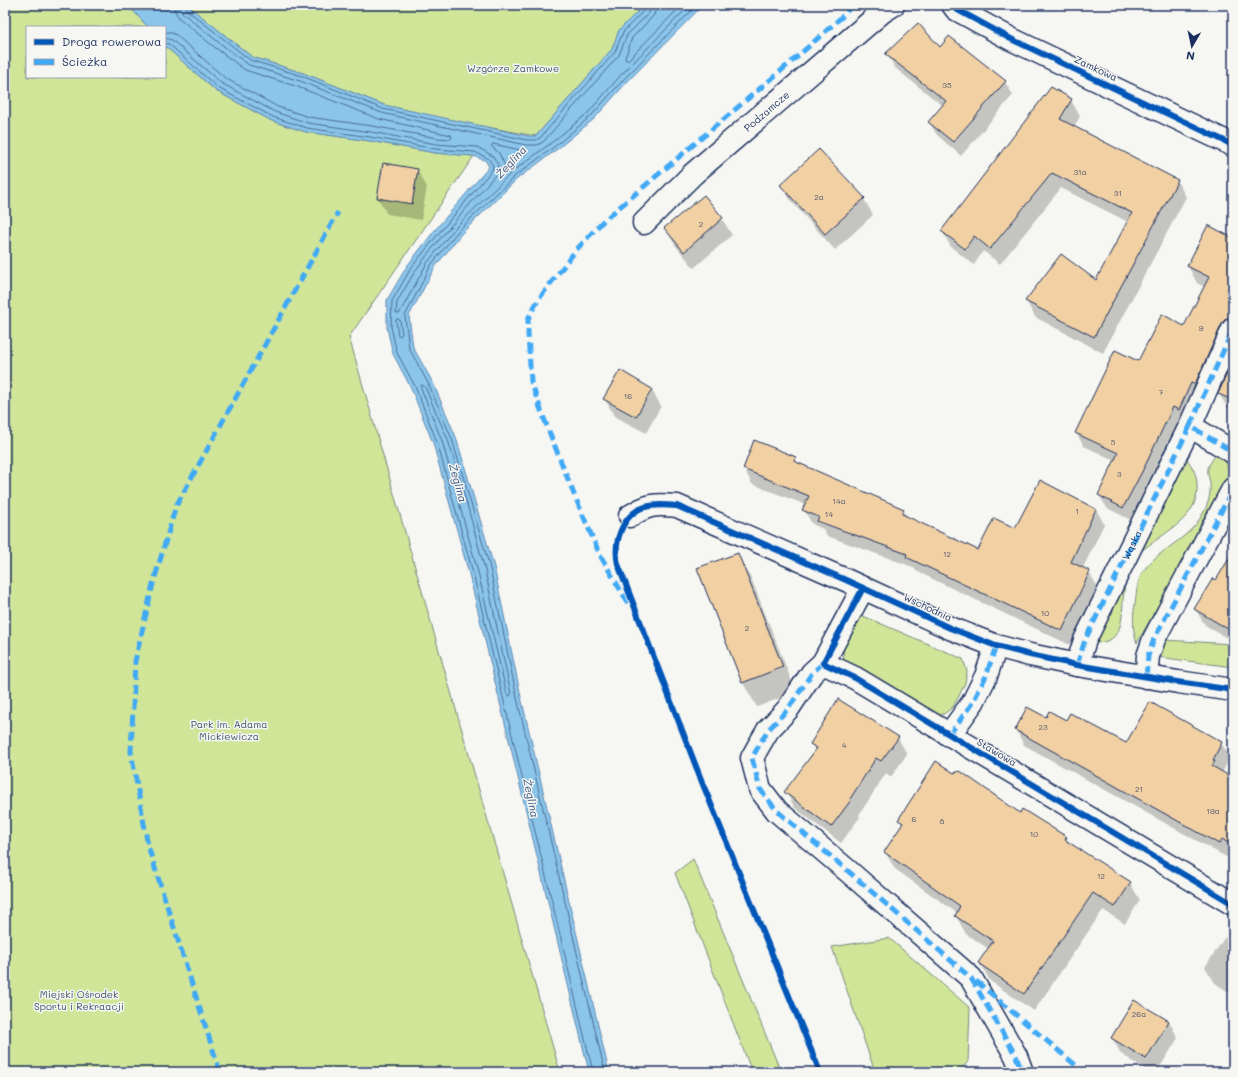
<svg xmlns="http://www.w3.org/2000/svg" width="1238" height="1077" viewBox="0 0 1238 1077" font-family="Mali,sans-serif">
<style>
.green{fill:#d1e599;stroke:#768a7c}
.water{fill:#8bc5ea;stroke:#5e89b2}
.shadow{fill:#0003}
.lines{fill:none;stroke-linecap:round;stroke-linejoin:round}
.shore{stroke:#486b96;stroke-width:1}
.building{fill:#f1d0a3;stroke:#1b2f5e}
.minor-casing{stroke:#1b2f5e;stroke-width:25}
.minor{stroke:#f6f6f2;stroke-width:22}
.quiet{stroke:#3fa9f5;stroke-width:5;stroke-dasharray:10 5;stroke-linecap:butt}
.cycleway-casing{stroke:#f6f6f2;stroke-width:8}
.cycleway{stroke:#0057b8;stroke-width:6}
.labels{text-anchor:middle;stroke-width:3;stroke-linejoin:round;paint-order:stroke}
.number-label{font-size:8px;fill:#50576f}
.park-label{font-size:10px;fill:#3f536a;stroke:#f6f6f2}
.street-label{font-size:10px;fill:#1b2f5e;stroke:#f6f6f2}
.water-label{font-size:11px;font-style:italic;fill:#375481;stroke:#f6f6f2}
</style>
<rect width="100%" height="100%" fill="#f6f6f2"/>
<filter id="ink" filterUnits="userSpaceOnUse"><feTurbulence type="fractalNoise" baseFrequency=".025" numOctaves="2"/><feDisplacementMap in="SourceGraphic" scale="8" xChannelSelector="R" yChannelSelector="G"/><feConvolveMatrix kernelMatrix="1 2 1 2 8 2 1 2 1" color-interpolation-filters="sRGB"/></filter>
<g filter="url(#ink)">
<g class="green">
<path d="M5,5H128L148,27H27V77H165V46L216,91L272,121L306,132L370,141L435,153L474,156L349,337L560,1072H5Z"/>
<path d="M187,5H644L619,30L612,49L536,136L454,121L384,105L303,73L252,57Z"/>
<path d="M1218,453C1225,460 1229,465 1228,474C1227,486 1209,516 1202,527C1181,566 1159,604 1137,643C1132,631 1133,616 1135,604C1136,595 1137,585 1140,577C1152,551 1188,542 1202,515C1208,505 1211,495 1210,483C1209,478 1207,473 1208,468C1210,462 1214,457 1218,453Z"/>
<path d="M1186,458C1193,467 1197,475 1197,486C1198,511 1180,523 1162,536C1153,542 1145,548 1137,554Z"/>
<path d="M1126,577C1125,584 1124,592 1123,599C1122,623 1122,644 1092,643Z"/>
<path d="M863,616L963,659L967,671L965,683L959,696L953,707L945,713L936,717L858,673L844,661L843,649L855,620Z"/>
<path d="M1164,640L1233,644V667L1158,657Z"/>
<path d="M693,859L781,1072H752L675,873Z"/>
<path d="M889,938L970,1008L968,1062L958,1072H875L832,947Z"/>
</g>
<path class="water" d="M128,5H187L252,57L303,73L384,105L528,136H536L612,49L619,30L644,5H703L627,82L594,119L556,150L517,179L461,234L435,267L409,316L413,347L433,383L456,437L494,567L521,697L609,1072H589L469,574L433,443L411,388L393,354L387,328V300L407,266L435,230L489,167L486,161L474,156L435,153L370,141L306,132L272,121L216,91L165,46V27H148Z"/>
<g class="shadow">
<path d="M940,49L1005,82L1013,95L961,156L937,135L929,122L943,106L895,68L887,54Z"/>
<path d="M1071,100L1080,116L1074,128L1177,181L1186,197L1103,353L1035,317L1026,301L1096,282L1128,222L1061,188L1000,264L983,251L974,265L951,247L942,231Z"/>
<path d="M417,170L427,187L421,220L387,214L378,198Z"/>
<path d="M782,185L864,199L873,215L835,250L791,201Z"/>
<path d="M704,197L722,219L732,235L694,268L675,245L666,229Z"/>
<path d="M1208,227L1233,239V323L1221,347L1197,337L1205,287L1197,283L1188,266Z"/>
<path d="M1209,351L1217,365L1186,422L1180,419L1152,479L1131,520L1107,508L1099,495L1116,461L1084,446L1076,433L1138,362Z"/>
<path d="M1233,369V412L1229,410L1219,394Z"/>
<path d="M652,390L661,406L646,433L614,416L605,399Z"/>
<path d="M795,458L798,464L903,510L908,518L979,551L1016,529L1096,509L1104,524L1083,568L1089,572L1097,586L1070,645L916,571L913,567L827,536L823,529L812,524L804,510L806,505L752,484L744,469Z"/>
<path d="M1233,552V642L1205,625L1195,609L1216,582Z"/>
<path d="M737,554L751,578L796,692L757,707L743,683L699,569Z"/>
<path d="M1046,718L1067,721L1127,745L1221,743L1230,757L1222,773L1233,779V855L1230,854L1228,858L1024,745L1016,730Z"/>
<path d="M898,738L907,754L891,777L886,773L859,815L860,817L841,843L795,808L786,792L816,752L811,744Z"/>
<path d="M1020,814L1066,837L1071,845L1130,883L1140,900L1125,924L1103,910L1034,1011L990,981L980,963L989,949L966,934L956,916L957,913L895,869L885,852L903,825L899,820Z"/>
<path d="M1225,937L1233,943V995L1215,983L1205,967Z"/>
<path d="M1169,1021L1178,1038L1157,1072H1150L1121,1054L1112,1038Z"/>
<path d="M1233,1049V1072H1230L1231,1070L1226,1061Z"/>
</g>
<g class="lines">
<g class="shore">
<path d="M180,5V9L183,13L217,41L249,65L300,81L382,113L526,145H537L543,142L619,55L627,35L649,13L651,5"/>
<path d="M185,5L187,10L250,60L302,76L383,109L527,140H536L540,138L615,52L623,32L645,9L646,5"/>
<path d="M657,5L654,15L632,38L625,58L626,60H628L682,5"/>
<path d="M165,32H170L176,35L225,78L278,107L309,117L372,126L437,138L450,139L452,138L451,135L379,119L298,87L245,70L213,46L179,18L175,11L174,5"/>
<path d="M165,38L172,40L221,83L275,112L308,123L371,132L436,144L477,147L493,156L498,165L497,173L442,236L415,271L397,302L396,313L399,314L427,263L455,228L512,172L551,143L588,113L620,76L690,5"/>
<path d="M165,43L169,44L218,88L273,117L307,128L370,137L436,149L475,152L489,159L493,166L492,170L439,233L411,268L392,301L391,327L397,353L415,386L437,442L473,573L593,1072"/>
<path d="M493,144L525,151L527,153L506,168L499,153L492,147Z"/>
<path d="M398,319L400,320L402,334L400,336L398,335L396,320Z"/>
<path d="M422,385L425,387L448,440L462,486L485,570L511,694L510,696L507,695L478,572L442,441L421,388Z"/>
<path d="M605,1072L517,698L490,568L452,439L429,385L409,348L405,316L431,265L458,231L515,176L554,147L591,116L624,79L697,5"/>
</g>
</g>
<g class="building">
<path d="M918,23L940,47L949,36L1006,81L953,142L928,122L946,101L885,54Z"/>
<path d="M1051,87L1072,99L1060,119L1178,180L1094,337L1025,301L1061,254L1096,280L1132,213L1052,173L990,249L974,236L965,249L941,231Z"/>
<path d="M819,149L865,198L825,234L780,185Z"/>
<path d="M383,163L418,169L412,204L377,198Z"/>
<path d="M704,195L723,218L684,252L664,228Z"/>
<path d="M1208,225L1231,237L1233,233V317L1226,319L1222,324L1195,384L1191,383L1179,410L1173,407L1145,466L1123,508L1098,495L1118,453L1075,433L1115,350L1138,361L1162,314L1184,326L1209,277L1187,266Z"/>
<path d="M1233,360V400L1218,394Z"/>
<path d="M620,370L652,389L636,417L603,399Z"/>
<path d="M754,440L796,457L794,461L904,509L902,514L978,550L994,518L1015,528L1040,480L1096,509L1071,562L1090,571L1062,631L906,557L907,554L817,521L819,517L802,510L809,496L743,469Z"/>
<path d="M1233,552V632L1194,609L1213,578L1216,580Z"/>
<path d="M738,553L783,667L742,683L697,568Z"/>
<path d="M838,699L899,737L881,761L876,758L850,799L851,800L831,827L784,792L817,748L810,744Z"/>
<path d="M1150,702L1222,742L1213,760L1215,761L1212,766L1233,778V846L1222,839L1219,844L1015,730L1027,707L1046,717L1049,711L1066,720L1070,713L1126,743Z"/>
<path d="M936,761L954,773L960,771L1020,813L1022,809L1067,837L1065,840L1131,882L1115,907L1093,893L1024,994L978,963L993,941L955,916L960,906L884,852L903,823L898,820Z"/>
<path d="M1134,1000L1169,1021L1146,1059L1111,1038Z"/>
</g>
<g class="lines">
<defs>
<g id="minor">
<path d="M953,5L956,9L1011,39L1233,145"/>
<path id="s1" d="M644,223L693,174L882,12L893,5"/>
<path d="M1190,426L1233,329"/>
<path d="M630,516C649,504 655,504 677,506L848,581L950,628L996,646L1030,655L1077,665L1178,682L1233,690"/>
<path d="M863,588L823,663L855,678L1233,904"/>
<path d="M823,663L812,673L788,709L768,730L758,747L752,758L760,789L777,811L848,871L971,978L1016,1056L1022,1072"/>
<path id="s2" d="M1077,665L1085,640L1190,426L1233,452"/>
<path d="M1146,677L1148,656L1154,639L1233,489"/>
<path d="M949,735L973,702L986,676L996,646"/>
</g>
</defs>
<use href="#minor" class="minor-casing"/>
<use href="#minor" class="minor"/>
<g class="quiet">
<path d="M1190,426L1233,329"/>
<path d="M628,603L600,555L573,492L543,416L531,382L528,333V319L538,300L576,250L602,222L789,64L845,14L851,5"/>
<path d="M823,663L812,673L788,709L768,730L758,747L752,758L760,789L777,811L848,871L971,978L1016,1056L1022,1072"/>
<path d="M1077,665L1085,640L1190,426L1233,452"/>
<path d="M1146,677L1148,656L1154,639L1233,489"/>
<path d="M949,735L973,702L986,676L996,646"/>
<path d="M976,981L1079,1068L1082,1072"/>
<path d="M220,1072L148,846L131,752L135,661L153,584L176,506L338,212"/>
</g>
<defs>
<g id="cycleway">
<path d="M953,5L956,9L1011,39L1233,145"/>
<path d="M863,588L823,663L855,678L1233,904"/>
<path d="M820,1072L702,782L618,564C613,543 622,514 645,507C656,504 666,505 677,506L848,581L950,628L996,646L1030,655L1077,665L1178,682L1233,690"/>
</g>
</defs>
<use href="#cycleway" class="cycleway-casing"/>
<use href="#cycleway" class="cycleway"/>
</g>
</g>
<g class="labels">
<g class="number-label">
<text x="947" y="88">35</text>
<text x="1080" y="175">31a</text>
<text x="1118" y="196">31</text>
<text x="819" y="200">2a</text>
<text x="701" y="227">2</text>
<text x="1201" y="331">9</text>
<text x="1161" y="395">7</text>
<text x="628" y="399">16</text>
<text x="1113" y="445">5</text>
<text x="1119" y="477">3</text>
<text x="839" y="504">14a</text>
<text x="1077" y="514">1</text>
<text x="829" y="517">14</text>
<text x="947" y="557">12</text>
<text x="1045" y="616">10</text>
<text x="747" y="631">2</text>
<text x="1043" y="730">23</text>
<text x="844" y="748">4</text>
<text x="1139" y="792">21</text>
<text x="1213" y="814">19a</text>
<text x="914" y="822">6</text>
<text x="942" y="824">8</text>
<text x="1034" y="837">10</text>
<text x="1101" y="879">12</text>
<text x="1139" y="1017">26a</text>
</g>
<g class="park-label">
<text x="513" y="72">Wzgórze Zamkowe</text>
<text x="229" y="728">Park im. Adama<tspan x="229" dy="12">Mickiewicza</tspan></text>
<text x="79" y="998">Miejski Ośrodek<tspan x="79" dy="12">Sportu i Rekraacji</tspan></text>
</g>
<g class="street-label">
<text transform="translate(1096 68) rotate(25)" y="4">Zamkowa</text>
<text dy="4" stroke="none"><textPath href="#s1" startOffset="166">Podzamcze</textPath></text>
<text dy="4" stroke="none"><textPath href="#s2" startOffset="132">Wąska</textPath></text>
<text transform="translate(928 607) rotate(25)" y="4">Wschodnia</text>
<text transform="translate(997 752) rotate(31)" y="4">Stawowa</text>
</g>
<g class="water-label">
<text transform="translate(511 162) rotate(-47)" y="4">Żeglina</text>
<text transform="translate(458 483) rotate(74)" y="4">Żeglina</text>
<text transform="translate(531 798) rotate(78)" y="4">Żeglina</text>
</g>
</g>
<rect width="1238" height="1077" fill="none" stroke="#f6f6f2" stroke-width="20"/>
<rect x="10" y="10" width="1218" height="1057" fill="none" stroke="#1b2f5e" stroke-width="1.5" filter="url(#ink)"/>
<rect x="26" y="26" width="140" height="52" fill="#f6f6f2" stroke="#9ea6b7"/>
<rect x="34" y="39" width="20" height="6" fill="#0057b8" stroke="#9ea6b7"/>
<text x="62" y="46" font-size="12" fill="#1b2f5e">Droga rowerowa</text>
<rect x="34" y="59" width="20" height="6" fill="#3fa9f5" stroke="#9ea6b7"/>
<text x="62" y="66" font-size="12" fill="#1b2f5e">Ścieżka</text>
<g transform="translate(1192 46) rotate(189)" stroke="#f6f6f2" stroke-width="3" paint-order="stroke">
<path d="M0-3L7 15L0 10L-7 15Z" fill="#1b2f5e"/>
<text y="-6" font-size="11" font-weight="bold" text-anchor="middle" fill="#1b2f5e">N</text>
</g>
</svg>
